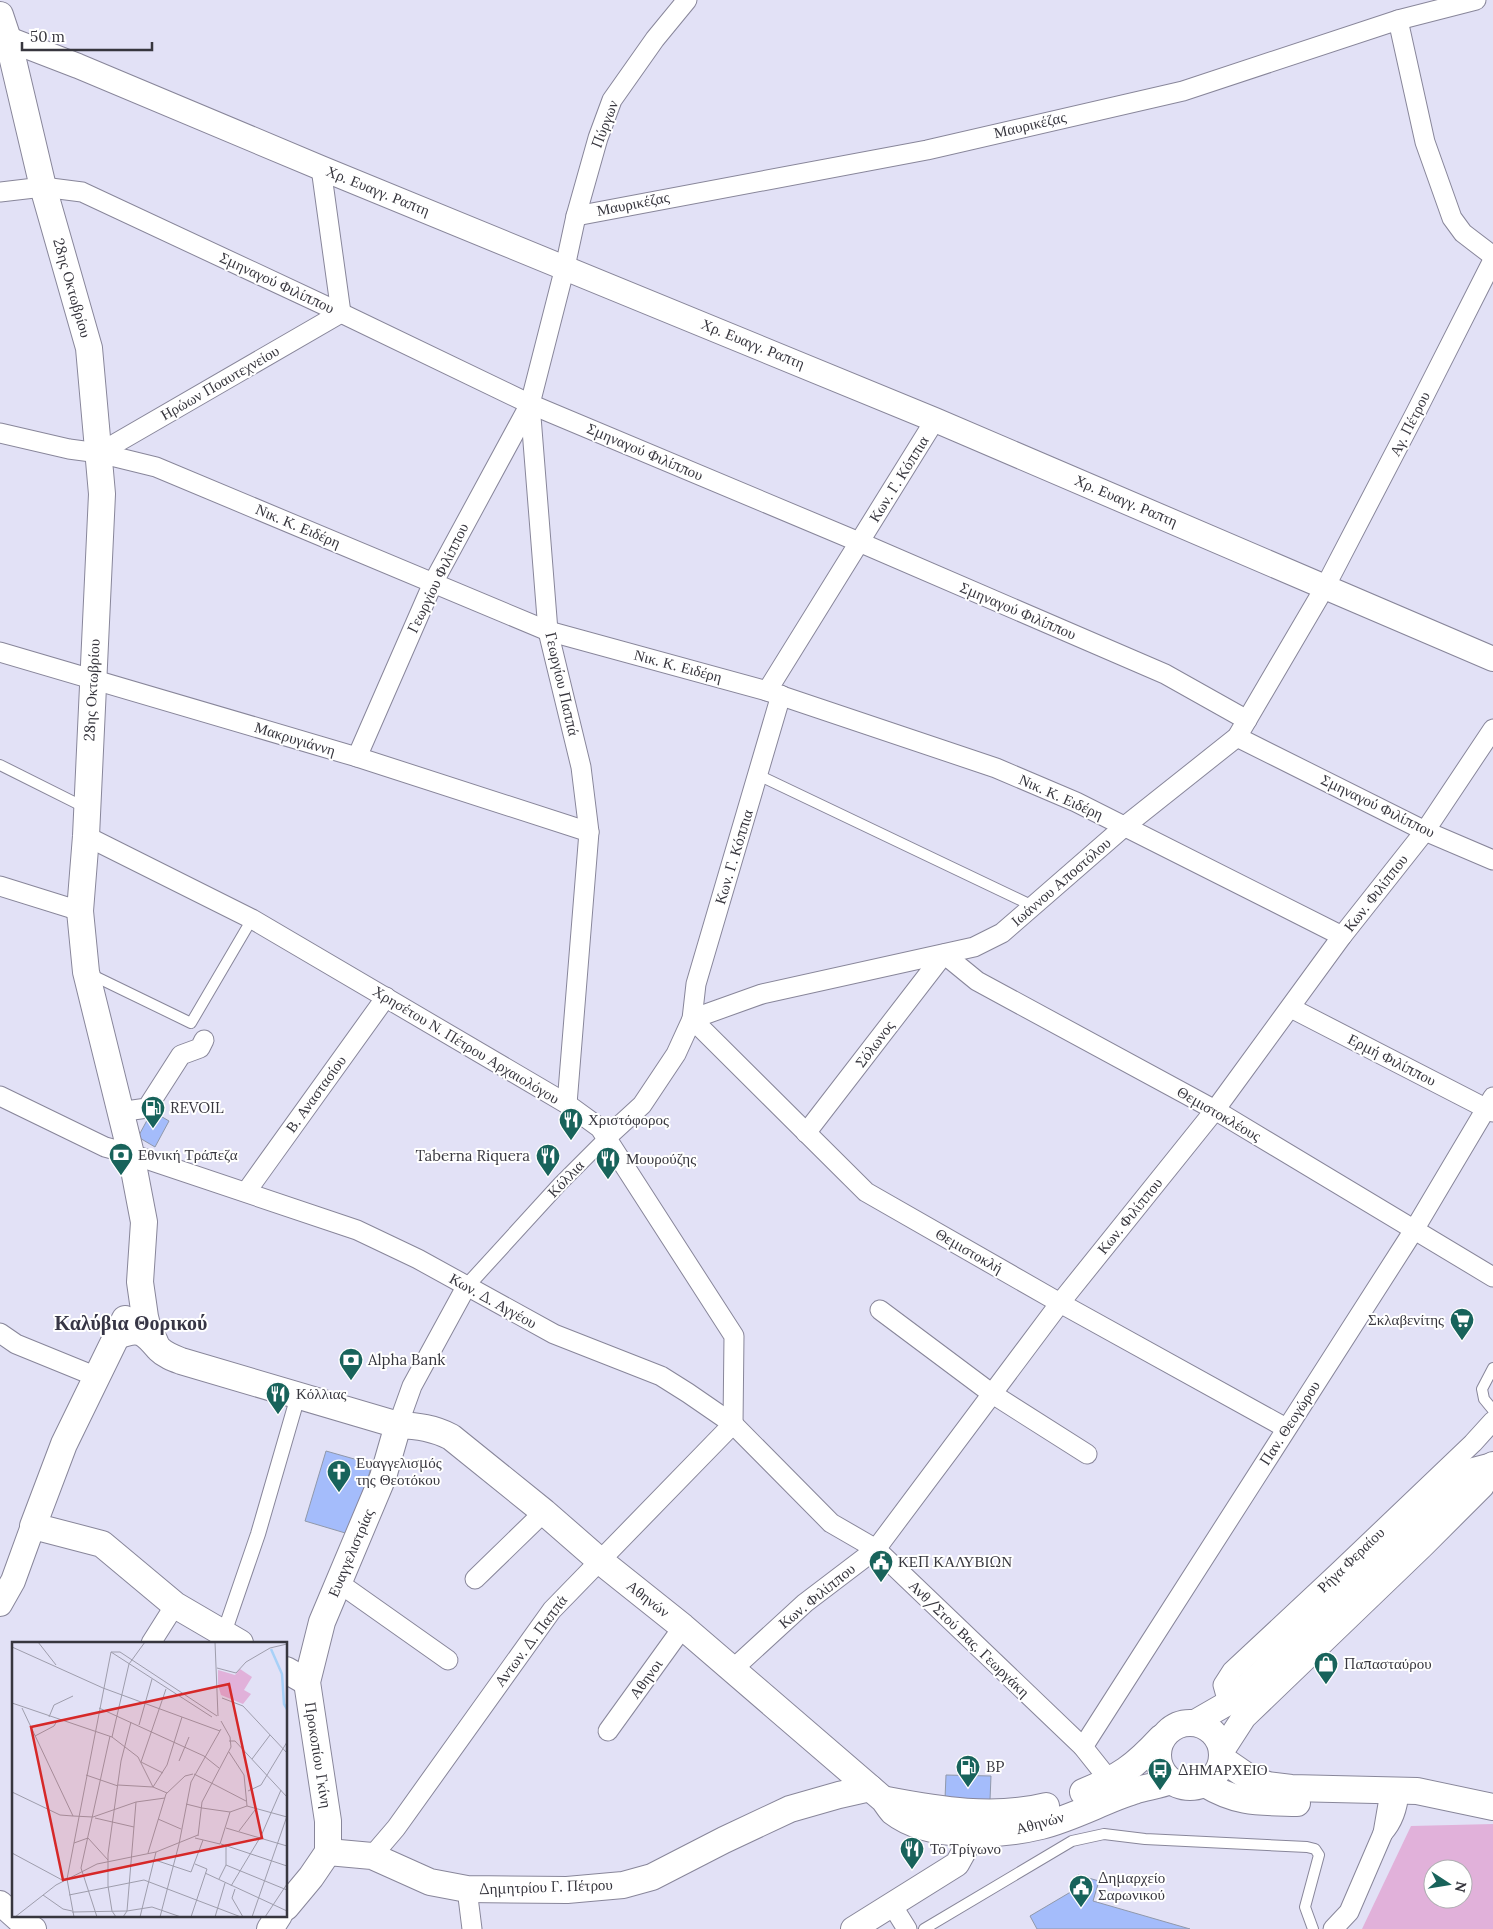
<svg xmlns="http://www.w3.org/2000/svg" width="1493" height="1929" viewBox="0 0 1493 1929" font-family="Lora,serif">
<style>
.green{fill:#e1b1da;fill-rule:evenodd}
.building{fill:#a4bcfb;stroke:#9098aa}
.lines{fill:none;stroke-linecap:round;stroke-linejoin:round}
.service-casing{stroke:#88869a;stroke-width:12}
.pedestrian-casing{stroke:#88869a;stroke-width:16}
.minor-casing{stroke:#88869a;stroke-width:21}
.tertiary-casing{stroke:#88869a;stroke-width:26}
.secondary-casing{stroke:#88869a;stroke-width:28}
.service{stroke:#fff;stroke-width:10}
.pedestrian{stroke:#fff;stroke-width:14}
.minor{stroke:#fff;stroke-width:19}
.tertiary{stroke:#fff;stroke-width:24}
.secondary{stroke:#fff;stroke-width:26}
.labels{text-anchor:middle;stroke-width:4;stroke-linejoin:round;paint-order:stroke}
.street-label{font-size:15px;fill:#37363e;stroke:#fff}
.poi-label{font-size:15px;fill:#37363e;stroke:#fff;text-anchor:start}
.district-label{font-size:20px;font-weight:bold;fill:#363545;stroke:#fff}
.inset-river{fill:none;stroke:#a8d1f8;stroke-width:2.5}
.inset-road{fill:none;stroke:#9e9dac;stroke-width:1}
.view{fill:#d62828;fill-opacity:0.15;stroke:#d62828;stroke-width:2.5}
.inset-edge{fill:none;stroke:#37363e;stroke-width:2.5}
</style>
<rect width="100%" height="100%" fill="#e2e1f6"/>
<path class="green" d="M1493,1824V1929H1362L1411,1826ZM1433,1869H1463V1899H1433Z"/>
<g class="building">
<path d="M152,1111L169,1121L155,1147L138,1137Z"/>
<path d="M326,1451L372,1464L352,1535L305,1521Z"/>
<path d="M946,1775L991,1776L990,1800L945,1799Z"/>
<path d="M1078,1875L1099,1881L1093,1901L1190,1929H1037L1030,1916L1074,1890Z"/>
</g>
<g class="lines">
<defs>
<g id="service">
<path d="M0,765L86,808"/>
<path d="M758,775L1033,906"/>
<path d="M90,974L191,1023L252,919"/>
<path d="M1493,1368L1482,1389L1484,1399L1493,1410"/>
<path d="M924,1929L1072,1841L1104,1834L1145,1839L1307,1847L1315,1849L1319,1855L1305,1907L1313,1929"/>
</g>
<g id="pedestrian">
<path d="M466,1287L560,1184L606,1138"/>
<path d="M224,1633L258,1534L298,1396"/>
</g>
<g id="minor">
<path d="M1398,20L1425,142L1452,218L1463,233L1493,256"/>
<path d="M0,192L43,187L82,192L341,313L530,404L859,542L1165,674L1247,720"/>
<path d="M576,216L927,150L1183,91L1398,20L1476,0"/>
<path d="M0,433L69,449L99,453L156,467L548,631L767,691L996,768L1076,802L1342,936"/>
<path d="M99,453L341,313L321,168"/>
<path d="M0,652L357,757L589,832"/>
<path d="M767,691L935,420"/>
<path d="M1237,737L1425,831L1493,860"/>
<path d="M357,757L433,583L530,404"/>
<path d="M86,836L252,919L567,1104L600,1128L734,1336L733,1424"/>
<path d="M0,886L80,911"/>
<path d="M1291,1008L1493,1112"/>
<path d="M692,1019L762,994L974,947L1002,933L1125,826L1237,737L1325,587L1416,412L1493,260"/>
<path d="M692,1019L866,1192L1060,1303L1286,1428"/>
<path d="M0,1096L105,1147L131,1154L357,1230L418,1259L554,1334L661,1376L688,1393L733,1424L831,1523L876,1549L1083,1747L1110,1781"/>
<path d="M567,1104L589,832L581,767L548,631L530,404L565,267L576,216L598,138L612,100L655,39L687,0"/>
<path d="M119,1112L147,1108L181,1055L200,1048L204,1040"/>
<path d="M806,1133L944,954L977,981L1215,1110L1493,1277"/>
<path d="M606,1138L642,1105L676,1054L692,1019L696,984L781,695"/>
<path d="M246,1192L386,997"/>
<path d="M880,1310L991,1393L1087,1454"/>
<path d="M0,1333L16,1344L97,1377"/>
<path d="M398,1425L412,1386L466,1287"/>
<path d="M475,1579L544,1512"/>
<path d="M339,1583L448,1660"/>
<path d="M151,1643L175,1605"/>
<path d="M733,1669L805,1603L876,1549L1060,1303L1215,1110L1342,936L1425,831L1493,729"/>
<path d="M1228,1703L1223,1685L1232,1671L1338,1572L1473,1443L1493,1421"/>
<path d="M608,1731L683,1627"/>
<path d="M1083,1747L1414,1230L1493,1097"/>
<path d="M1388,1790V1804L1383,1833C1394,1821 1398,1807 1399,1791"/>
<path d="M372,1856L396,1828L552,1610L733,1424"/>
<path d="M467,1889L472,1929"/>
<path d="M892,1905L907,1929"/>
<path d="M1333,1929L1349,1912L1383,1833"/>
</g>
<g id="tertiary">
<path d="M0,39H8L78,66L321,168L935,420L1493,659"/>
<path d="M0,1604L13,1581L33,1526"/>
<path d="M1195,1722L1228,1703L1250,1683L1473,1470L1492,1465"/>
<path d="M1222,1751L1244,1717L1422,1546L1482,1486L1493,1464"/>
<path d="M0,1903L20,1921L34,1929"/>
<path d="M853,1929L957,1864L967,1846L972,1816"/>
</g>
<g id="secondary">
<path d="M0,15L8,39L43,187L89,348L102,494L86,836L80,911L86,972L131,1154L144,1222L140,1282L145,1317L148,1329L155,1342"/>
<path d="M125,1319L64,1444L33,1526L102,1544L175,1605L240,1643"/>
<path d="M117,1336C141,1327 144,1332 159,1349C165,1355 173,1358 181,1361L398,1425C418,1426 434,1428 451,1437L544,1512L599,1560L683,1627L884,1800C887,1804 890,1809 893,1812C929,1840 1000,1836 1041,1826C1073,1818 1103,1801 1134,1791C1145,1787 1159,1786 1170,1781"/>
<path d="M286,1670L307,1682"/>
<circle cx="1190" cy="1755" r="32"/>
<path d="M1222,1759L1251,1779L1268,1785L1291,1788L1417,1791L1493,1807"/>
<path d="M1205,1784C1238,1804 1260,1802 1297,1803"/>
<path d="M1083,1792C1120,1777 1134,1767 1161,1738"/>
<path d="M887,1800C939,1810 994,1819 1046,1806"/>
<path d="M328,1852L372,1856L430,1882L467,1889L567,1890L623,1885L652,1877L724,1840L790,1809L839,1795L870,1788"/>
<path d="M328,1852V1821L307,1682L322,1622L383,1477L398,1425"/>
<path d="M286,1907L311,1877L328,1852"/>
<path d="M270,1929L279,1915"/>
</g>
</defs>
<use href="#service" class="service-casing"/>
<use href="#pedestrian" class="pedestrian-casing"/>
<use href="#minor" class="minor-casing"/>
<use href="#tertiary" class="tertiary-casing"/>
<use href="#secondary" class="secondary-casing"/>
<use href="#service" class="service"/>
<use href="#pedestrian" class="pedestrian"/>
<use href="#minor" class="minor"/>
<use href="#tertiary" class="tertiary"/>
<use href="#secondary" class="secondary"/>
</g>
<defs>
<symbol id="fuel-pin" viewBox="-11 -11 22 30"><path d="M0 17L-7.5 6A9.5 9.5 0 1 1 7.5 6Z" fill="#18635b" stroke="#fff"/><path d="M-5.5-6h7V0h2V4h1.3V-2.5L3-4.5l.8-.8L6-3V5H2.5V1h-1V6h-7ZM-4.2-4.7v3.2H.2V-4.7Z" fill="#fff"/></symbol>
<symbol id="restaurant-pin" viewBox="-11 -11 22 30"><path d="M0 17L-7.5 6A9.5 9.5 0 1 1 7.5 6Z" fill="#18635b" stroke="#fff"/><path d="M-5-6h1v4h1v-4h1v4h1v-4h1v5L-1.5 .5V6h-2V.5L-5-1ZM5-6V6H3V1.5H1.5Q1.5-4 5-6Z" fill="#fff"/></symbol>
<symbol id="bank-pin" viewBox="-11 -11 22 30"><path d="M0 17L-7.5 6A9.5 9.5 0 1 1 7.5 6Z" fill="#18635b" stroke="#fff"/><path d="M-6-4H6V4H-6ZM0-2.3a2.3 2.3 0 1 0 0 4.6a2.3 2.3 0 1 0 0-4.6Z" fill="#fff"/></symbol>
<symbol id="supermarket-pin" viewBox="-11 -11 22 30"><path d="M0 17L-7.5 6A9.5 9.5 0 1 1 7.5 6Z" fill="#18635b" stroke="#fff"/><path d="M-6-5.5h2.5l.6 2H6L4.5 2H-2.5L-4.4-4H-6ZM-1.5 3.2a1.3 1.3 0 1 0 .1 0ZM3 3.2a1.3 1.3 0 1 0 .1 0Z" fill="#fff"/></symbol>
<symbol id="church-pin" viewBox="-11 -11 22 30"><path d="M0 17L-7.5 6A9.5 9.5 0 1 1 7.5 6Z" fill="#18635b" stroke="#fff"/><path d="M-1.2-6h2.4v3.5h3.3v2.4h-3.3V6h-2.4V-.1h-3.3v-2.4h3.3Z" fill="#fff"/></symbol>
<symbol id="civic-pin" viewBox="-11 -11 22 30"><path d="M0 17L-7.5 6A9.5 9.5 0 1 1 7.5 6Z" fill="#18635b" stroke="#fff"/><path d="M-.6-6.5H3V-4.5H.6V-3L4-1V1h2V6H-6V1h2V-1L-.6-3ZM-1.2 2.5V6h2.4V2.5Z" fill="#fff"/></symbol>
<symbol id="shop-pin" viewBox="-11 -11 22 30"><path d="M0 17L-7.5 6A9.5 9.5 0 1 1 7.5 6Z" fill="#18635b" stroke="#fff"/><path d="M-5-2.5h2.3a2.7 3.5 0 0 1 5.4 0H5L5.5 6h-11ZM-1.5-2.5h3a1.5 2.3 0 0 0-3 0Z" fill="#fff"/></symbol>
<symbol id="bus-pin" viewBox="-11 -11 22 30"><path d="M0 17L-7.5 6A9.5 9.5 0 1 1 7.5 6Z" fill="#18635b" stroke="#fff"/><path d="M-5-6H5V4H4V6H2V4H-2V6H-4V4H-5ZM-3.5-4V0h7V-4ZM-3.5 1.2v1.5H-2V1.2ZM2 1.2v1.5H3.5V1.2Z" fill="#fff"/></symbol>
</defs>
<g fill-rule="evenodd">
<use href="#fuel-pin" x="139" y="1094" width="28" height="38"/>
<use href="#restaurant-pin" x="557" y="1106" width="28" height="38"/>
<use href="#bank-pin" x="107" y="1141" width="28" height="38"/>
<use href="#restaurant-pin" x="534" y="1142" width="28" height="38"/>
<use href="#restaurant-pin" x="594" y="1145" width="28" height="38"/>
<use href="#supermarket-pin" x="1448" y="1306" width="28" height="38"/>
<use href="#bank-pin" x="337" y="1346" width="28" height="38"/>
<use href="#restaurant-pin" x="264" y="1380" width="28" height="38"/>
<use href="#church-pin" x="325" y="1458" width="28" height="38"/>
<use href="#civic-pin" x="867" y="1548" width="28" height="38"/>
<use href="#shop-pin" x="1312" y="1650" width="28" height="38"/>
<use href="#fuel-pin" x="954" y="1753" width="28" height="38"/>
<use href="#bus-pin" x="1146" y="1756" width="28" height="38"/>
<use href="#restaurant-pin" x="898" y="1835" width="28" height="38"/>
<use href="#civic-pin" x="1067" y="1873" width="28" height="38"/>
</g>
<g class="labels">
<g class="street-label">
<text transform="translate(605 124) rotate(-69)" y="5">Πύργων</text>
<text transform="translate(1030 125) rotate(-13)" y="5">Μαυρικέζας</text>
<text transform="translate(378 191) rotate(22)" y="5">Χρ. Ευαγγ. Ραπτη</text>
<text transform="translate(633 204) rotate(-11)" y="5">Μαυρικέζας</text>
<text transform="translate(277 283) rotate(25)" y="5">Σμηναγού Φιλίππου</text>
<text transform="translate(72 288) rotate(74)" y="5">28ης Οκτωβρίου</text>
<text transform="translate(753 344) rotate(22)" y="5">Χρ. Ευαγγ. Ραπτη</text>
<text transform="translate(220 383) rotate(-30)" y="5">Ηρώων Ποαυτεχνείου</text>
<text transform="translate(1410 424) rotate(-63)" y="5">Αγ. Πέτρου</text>
<text transform="translate(645 452) rotate(23)" y="5">Σμηναγού Φιλίππου</text>
<text transform="translate(899 479) rotate(-58)" y="5">Κων. Γ. Κόππια</text>
<text transform="translate(1126 501) rotate(23)" y="5">Χρ. Ευαγγ. Ραπτη</text>
<text transform="translate(298 526) rotate(23)" y="5">Νικ. Κ. Ειδέρη</text>
<text transform="translate(438 578) rotate(-64)" y="5">Γεωργίου Φιλίππου</text>
<text transform="translate(1018 611) rotate(23)" y="5">Σμηναγού Φιλίππου</text>
<text transform="translate(678 666) rotate(15)" y="5">Νικ. Κ. Ειδέρη</text>
<text transform="translate(562 684) rotate(77)" y="5">Γεωργίου Παππά</text>
<text transform="translate(92 690) rotate(-87)" y="5">28ης Οκτωβρίου</text>
<text transform="translate(295 739) rotate(17)" y="5">Μακρυγιάννη</text>
<text transform="translate(1061 797) rotate(24)" y="5">Νικ. Κ. Ειδέρη</text>
<text transform="translate(1378 806) rotate(26)" y="5">Σμηναγού Φιλίππου</text>
<text transform="translate(734 857) rotate(-73)" y="5">Κων. Γ. Κόππια</text>
<text transform="translate(1061 882) rotate(-41)" y="5">Ιωάννου Αποστόλου</text>
<text transform="translate(1376 893) rotate(-52)" y="5">Κων. Φιλίππου</text>
<text transform="translate(875 1044) rotate(-53)" y="5">Σόλωνος</text>
<text transform="translate(466 1045) rotate(31)" y="5">Χρησέτου Ν. Πέτρου Αρχαιολόγου</text>
<text transform="translate(1392 1060) rotate(27)" y="5">Ερμή Φιλίππου</text>
<text transform="translate(316 1094) rotate(-54)" y="5">Β. Αναστασίου</text>
<text transform="translate(1219 1114) rotate(30)" y="5">Θεμιστοκλέους</text>
<text transform="translate(566 1179) rotate(-46)" y="5">Κόλλια</text>
<text transform="translate(1130 1216) rotate(-51)" y="5">Κων. Φιλίππου</text>
<text transform="translate(969 1251) rotate(30)" y="5">Θεμιστοκλή</text>
<text transform="translate(493 1301) rotate(29)" y="5">Κων. Δ. Αγγέου</text>
<text transform="translate(1290 1423) rotate(-57)" y="5">Παν. Θεογώρου</text>
<text transform="translate(351 1553) rotate(-67)" y="5">Ευαγγελιστρίας</text>
<text transform="translate(1351 1560) rotate(-44)" y="5">Ρήγα Φεραίου</text>
<text transform="translate(817 1596) rotate(-39)" y="5">Κων. Φιλίππου</text>
<text transform="translate(648 1599) rotate(38)" y="5">Αθηνών</text>
<text transform="translate(969 1639) rotate(44)" y="5">Ανθ/Στού Βας. Γεωργάκη</text>
<text transform="translate(531 1641) rotate(-53)" y="5">Αντων. Δ. Παππά</text>
<text transform="translate(646 1679) rotate(-54)" y="5">Αθηνοι</text>
<text transform="translate(318 1755) rotate(81)" y="5">Προκοπίου Γκίνη</text>
<text transform="translate(1040 1823) rotate(-15)" y="5">Αθηνών</text>
<text transform="translate(546 1887) rotate(-2)" y="5">Δημητρίου Γ. Πέτρου</text>
</g>
<g class="poi-label">
<text x="170" y="1113">REVOIL</text>
<text x="588" y="1125">Χριστόφορος</text>
<text x="138" y="1160">Εθνική Τράπεζα</text>
<text x="530" y="1161" text-anchor="end">Taberna Riquera</text>
<text x="626" y="1164">Μουρούζης</text>
<text x="1444" y="1325" text-anchor="end">Σκλαβενίτης</text>
<text x="368" y="1365">Alpha Bank</text>
<text x="296" y="1399">Κόλλιας</text>
<text x="356" y="1468">Ευαγγελισμός<tspan x="356" dy="17">της Θεοτόκου</tspan></text>
<text x="898" y="1567">ΚΕΠ ΚΑΛΥΒΙΩΝ</text>
<text x="1344" y="1669">Παπασταύρου</text>
<text x="986" y="1772">BP</text>
<text x="1178" y="1775">ΔΗΜΑΡΧΕΙΟ</text>
<text x="930" y="1854">Το Τρίγωνο</text>
<text x="1098" y="1883">Δημαρχείο<tspan x="1098" dy="17">Σαρωνικού</tspan></text>
</g>
<g class="district-label">
<text x="131" y="1330">Καλύβια Θορικού</text>
</g>
</g>
<g transform="translate(12 1642)">
<rect width="275" height="275" fill="#e2e1f6"/>
<path d="M228,27L240,35L232,48L239,52L231,62L209,53L206,43V28L223,33Z" fill="#e1b1da"/>
<path class="inset-river" d="M259,7L270,32L272,62L275,67"/>
<path class="inset-road" d="M26,0L44,23M203,0L206,74M0,5L91,46L208,89M99,10H108L205,74M99,10L200,75M205,26L224,31L234,20L258,6L275,2M210,56L231,64L275,111M0,61L100,95L126,115L141,145M10,66L61,174M87,66L192,114L207,126M37,75L42,63L61,54M127,83L140,37M23,94L42,84L45,79M100,95L117,22L133,0M217,99H223L275,155M217,110L232,133L235,164M240,117L258,93M167,119L177,95M151,131L129,120L154,47M182,132L234,159M74,133L106,144M106,143L141,145L155,151M141,145L155,123L170,75M236,149L249,143L275,100M0,150L48,173L61,174L81,175L124,160L153,156M174,162L190,166M235,164L275,175M190,166L218,170L235,164M83,176L122,185M146,177L169,187M214,186L275,204M227,189L243,168M186,194L190,160L219,105L218,95L209,79M183,196L208,202L218,170M62,201L76,196L96,218M209,202L275,224M0,211L52,239M136,211L154,152L173,134L181,132M143,218L179,230L191,198M214,223L275,248M193,231L275,269M207,237L214,223V202M219,244L249,194L269,148M223,247L220,256L231,275M31,253L51,267L60,269M57,253L132,238L229,275M60,270L115,269L140,265L169,275M3,275L44,243L85,222L144,210L186,193M62,275L55,237L99,10M85,275L69,226L98,94M104,275L100,269L96,244V212L109,119L119,80M111,275L115,269L124,160M128,275L144,210M148,275L167,202L179,140L209,87M179,275L195,227L183,222M203,275L213,241M240,275L275,174M253,275L275,242"/>
<path class="view" d="M217,42L250,196L51,238L19,85Z"/>
<rect width="275" height="275" class="inset-edge"/>
</g>
<g transform="translate(1448 1884) rotate(102)"><circle r="24" fill="#ffffff" stroke="#afafb2"/>
<path d="M0-4L9 19L0 12L-9 19Z" fill="#18635b"/>
<text y="-8" font-size="14" font-weight="bold" text-anchor="middle" fill="#37363e">N</text>
</g>
<path d="M22 42v8h130v-8" fill="none" stroke="#37363e" stroke-width="2.5"/>
<text x="30" y="42" font-size="15" fill="#37363e" stroke="#ffffff" stroke-width="4" paint-order="stroke">50 m</text>
</svg>
